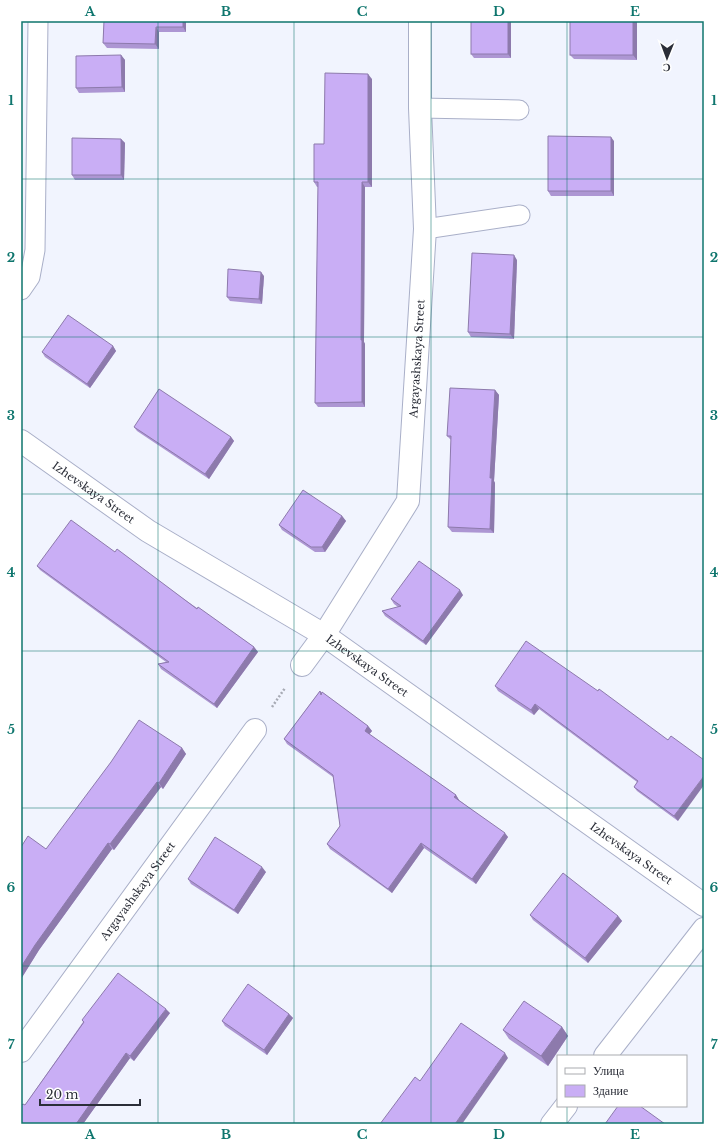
<svg xmlns="http://www.w3.org/2000/svg" width="725" height="1145" viewBox="0 0 725 1145" font-family="'Libre Baskerville',serif">
<style>
.lines{fill:none;stroke-linecap:round;stroke-linejoin:round}
.service-casing{stroke:#a9afc8;stroke-width:21}
.minor-casing{stroke:#a9afc8;stroke-width:24}
.path{stroke:#a7aab4;stroke-width:2.5;stroke-dasharray:2 2;stroke-linecap:butt}
.service{stroke:#fff;stroke-width:19}
.minor{stroke:#fff;stroke-width:22}
.wall{fill:#ad96d3}
.shaded-wall{fill:#8d7aac}
.building{fill:#c9aef5;stroke:#8d7aac}
.grid{fill:none;stroke:#0f766e;stroke-width:1;stroke-opacity:0.55}
.labels{text-anchor:middle;stroke-width:3;stroke-linejoin:round;paint-order:stroke}
.street-label{font-size:11px;fill:#2b2e38;stroke:#fff}
.neatline{fill:none;stroke:#0f766e;stroke-width:1.5}
.grid-label{font-size:13px;text-anchor:middle;font-weight:bold;fill:#0f766e}
</style>
<rect width="100%" height="100%" fill="#f1f4fe"/>
<g class="lines">
<defs>
<g id="service">
<path d="M420,108L519,110"/>
<path d="M425,229L520,215"/>
<path d="M21,290L30,277L35,250L38,21"/>
</g>
<g id="minor">
<path id="s1" d="M21,441L148,531L324,635L704,905"/>
<path id="s2" d="M302,665L324,635L408,501L425,229L420,108V21"/>
<path id="s3" d="M21,1051L255,730"/>
<path d="M605,1056L704,929"/>
<path d="M552,1124L566,1106"/>
</g>
</defs>
<use href="#service" class="service-casing"/>
<use href="#minor" class="minor-casing"/>
<path class="path" d="M272,707L285,688"/>
<use href="#service" class="service"/>
<use href="#minor" class="minor"/>
</g>
<g class="wall">
<path d="M104,21H186V32H159V49L107,48L103,43Z"/>
<path d="M471,21H511V58H474L471,54Z"/>
<path d="M637,21V60L574,59L570,55Z"/>
<path d="M121,55L125,60V92L79,93L76,88Z"/>
<path d="M372,79V187H365L364,342L365,344V407H318L315,403L318,187H317L314,182L324,144Z"/>
<path d="M121,139L125,143L124,180H75L72,175Z"/>
<path d="M614,141V196H551L548,191Z"/>
<path d="M517,260L514,339L471,337L468,332Z"/>
<path d="M264,276L262,304L230,301L227,297Z"/>
<path d="M113,346L116,351L90,388L45,357L42,352Z"/>
<path d="M495,390L499,395L494,481L495,483L494,533L452,532L448,527L451,440L447,436Z"/>
<path d="M134,427L231,437L234,441L209,479L137,431Z"/>
<path d="M342,516L346,521L325,552H315L282,530L279,525Z"/>
<path d="M115,552L254,647L258,652L217,708L161,669L158,664L166,662L40,570L37,566Z"/>
<path d="M463,595L426,645L385,616L382,611L398,607L394,604L391,599Z"/>
<path d="M495,686L668,740L678,821L637,791L634,787L637,782L539,709L534,715L498,691Z"/>
<path d="M320,691L322,693L368,726L372,731L369,734L456,795L459,800L508,837L476,884L424,848L392,893L330,849L327,844L340,826L333,777L287,744L284,739Z"/>
<path d="M182,748L186,754L163,789L161,787L114,850L112,849L39,950L21,979V847L46,849Z"/>
<path d="M266,872L238,914L191,884L188,879Z"/>
<path d="M530,915L618,916L622,921L588,963L533,920Z"/>
<path d="M170,1013L134,1061L130,1058L83,1124H21L25,1105L83,1022L82,1020Z"/>
<path d="M289,1014L293,1018L267,1055L225,1026L222,1021Z"/>
<path d="M562,1027L568,1036L548,1066L509,1039L503,1030Z"/>
</g>
<g class="shaded-wall">
<path d="M183,21H186V32L183,27Z"/>
<path d="M508,21H511V58L508,54Z"/>
<path d="M633,21H637V60L633,55Z"/>
<path d="M156,27L159,32V49L155,44Z"/>
<path d="M121,55L125,60V92L122,87Z"/>
<path d="M368,74L372,79V187L368,182Z"/>
<path d="M611,137L614,141V196L611,191Z"/>
<path d="M121,139L125,143L124,180L121,175Z"/>
<path d="M362,182L365,187L364,342L365,344V407L362,402L361,340Z"/>
<path d="M514,255L517,260L514,339L510,334Z"/>
<path d="M261,272L264,276L262,304L259,299Z"/>
<path d="M113,346L116,351L90,388L87,384Z"/>
<path d="M495,390L499,395L494,481L495,483L494,533L490,529V478Z"/>
<path d="M231,437L234,441L209,479L205,474Z"/>
<path d="M342,516L346,521L325,552L322,547Z"/>
<path d="M460,590L463,595L426,645L423,641Z"/>
<path d="M254,647L258,652L217,708L214,704Z"/>
<path d="M535,704L539,709L534,715L531,710Z"/>
<path d="M368,726L372,731L368,736L365,731Z"/>
<path d="M182,748L186,754L163,789L159,783Z"/>
<path d="M704,776V785L678,821L674,816Z"/>
<path d="M157,782L161,787L114,850L110,844Z"/>
<path d="M456,795L459,800L457,802L454,797Z"/>
<path d="M505,833L508,837L476,884L472,879Z"/>
<path d="M108,843L112,849L39,950L21,979V967L35,945Z"/>
<path d="M421,843L424,848L392,893L388,889Z"/>
<path d="M262,867L266,872L238,914L234,910Z"/>
<path d="M618,916L622,921L588,963L585,958Z"/>
<path d="M166,1009L170,1013L134,1061L130,1056Z"/>
<path d="M289,1014L293,1018L267,1055L264,1050Z"/>
<path d="M562,1027L568,1036L548,1066L541,1056Z"/>
<path d="M126,1053L130,1058L83,1124H76Z"/>
<path d="M505,1053L508,1058L467,1117L462,1124H455Z"/>
</g>
<g class="building">
<path d="M104,21H183V27H156L155,44L103,43Z"/>
<rect x="471" y="21" width="37" height="33"/>
<rect x="570" y="21" width="63" height="34"/>
<path d="M121,55L122,87L76,88V56Z"/>
<path d="M325,73L368,74V182H362L361,340H362V402L315,403L318,182H314V144H324Z"/>
<path d="M548,136L611,137V191H548Z"/>
<path d="M72,138L121,139V175H72Z"/>
<path d="M472,253L514,255L510,334L468,332Z"/>
<path d="M228,269L261,272L259,299L227,297Z"/>
<path d="M68,315L113,346L87,384L42,352Z"/>
<path d="M450,388L495,390L490,478H492L490,529L448,527L451,436H447Z"/>
<path d="M159,389L231,437L205,474L134,427Z"/>
<path d="M303,490L342,516L322,547H311L279,525Z"/>
<path d="M71,520L115,552L117,549L197,609L198,607L254,647L214,704L158,664L169,662L37,566Z"/>
<path d="M419,561L460,590L423,641L382,611L401,606L391,599Z"/>
<path d="M526,641L598,691L599,689L668,740L671,736L704,760V776L674,816L634,787L638,781L535,704L531,710L495,686Z"/>
<path d="M320,691L321,695L322,692L368,726L365,731L456,795L454,797L505,833L472,879L421,843L388,889L327,844L340,826L333,775L284,739Z"/>
<path d="M139,720L182,748L159,783L157,782L110,844L108,843L35,945L21,967V847L28,836L46,849L111,762Z"/>
<path d="M215,837L262,867L234,910L188,879Z"/>
<path d="M563,873L618,916L585,958L530,915Z"/>
<path d="M118,973L166,1009L130,1056L126,1053L76,1124H21V1106L23,1104L25,1105L84,1022L82,1020Z"/>
<path d="M248,984L289,1014L264,1050L222,1021Z"/>
<path d="M524,1001L562,1027L541,1056L503,1030Z"/>
<path d="M461,1023L505,1053L455,1124H380L415,1077L420,1081Z"/>
<path d="M618,1106H640L665,1124H605Z"/>
</g>
<path class="grid" d="M158,21V1124M294,21V1124M431,21V1124M567,21V1056M21,179H704M21,337H704M21,494H704M21,651H704M21,808H704M21,966H704M567,1106V1124"/>
<g class="labels">
<g class="street-label">
<text dy="4" stroke="none"><textPath href="#s2" startOffset="338">Argayashskaya Street</textPath></text>
<text dy="4" stroke="none"><textPath href="#s1" startOffset="89">Izhevskaya Street</textPath></text>
<text dy="4" stroke="none"><textPath href="#s1" startOffset="413">Izhevskaya Street</textPath></text>
<text dy="4" stroke="none"><textPath href="#s1" startOffset="737">Izhevskaya Street</textPath></text>
<text dy="4" stroke="none"><textPath href="#s3" startOffset="198">Argayashskaya Street</textPath></text>
</g>
</g>
<rect width="725" height="1145" fill="none" stroke="#ffffff" stroke-width="44"/>
<rect x="557" y="1055" width="130" height="52" fill="#ffffff" stroke="#aaabaf"/>
<rect x="565" y="1068" width="20" height="6" fill="#ffffff" stroke="#aaabaf"/>
<text x="593" y="1075" font-size="12" fill="#2b2e38">Улица</text>
<rect x="565" y="1085" width="20" height="12" fill="#c9aef5" stroke="#aaabaf"/>
<text x="593" y="1095" font-size="12" fill="#2b2e38">Здание</text>
<g transform="translate(667 58) rotate(181)" stroke="#ffffff" stroke-width="3" paint-order="stroke">
<path d="M0-3L7 15L0 10L-7 15Z" fill="#2b2e38"/>
<text y="-6" font-size="11" font-weight="bold" text-anchor="middle" fill="#2b2e38">С</text>
</g>
<path d="M40 1099v6h100v-6" fill="none" stroke="#2b2e38" stroke-width="2"/>
<text x="46" y="1099" font-size="12" fill="#2b2e38" stroke="#ffffff" stroke-width="3" paint-order="stroke">20 m</text>
<rect x="22" y="22" width="681" height="1101" class="neatline"/>
<g class="grid-label">
<text x="90" y="16">A</text>
<text x="226" y="16">B</text>
<text x="362" y="16">C</text>
<text x="499" y="16">D</text>
<text x="635" y="16">E</text>
<text x="11" y="105">1</text>
<text x="714" y="105">1</text>
<text x="11" y="262">2</text>
<text x="714" y="262">2</text>
<text x="11" y="420">3</text>
<text x="714" y="420">3</text>
<text x="11" y="577">4</text>
<text x="714" y="577">4</text>
<text x="11" y="734">5</text>
<text x="714" y="734">5</text>
<text x="11" y="892">6</text>
<text x="714" y="892">6</text>
<text x="11" y="1049">7</text>
<text x="714" y="1049">7</text>
<text x="90" y="1139">A</text>
<text x="226" y="1139">B</text>
<text x="362" y="1139">C</text>
<text x="499" y="1139">D</text>
<text x="635" y="1139">E</text>
</g>
</svg>
